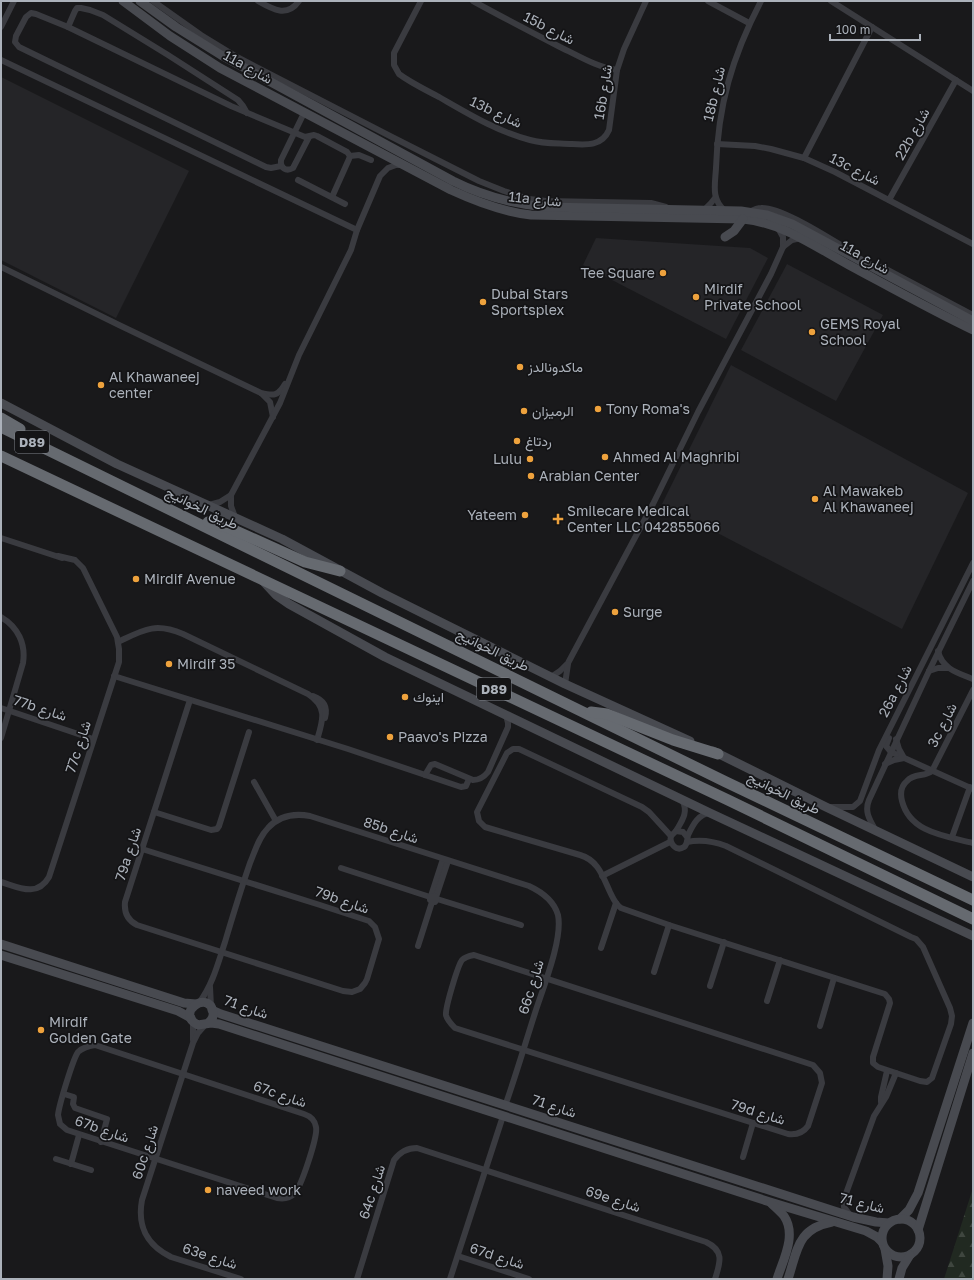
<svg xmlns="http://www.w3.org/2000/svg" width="974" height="1280" viewBox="0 0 974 1280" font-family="'Golos Text',Vazirmatn,sans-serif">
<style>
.built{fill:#252528}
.forest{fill:url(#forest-firs)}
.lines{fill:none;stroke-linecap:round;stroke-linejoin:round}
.street{stroke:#3a3b40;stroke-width:6}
.secondary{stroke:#484a50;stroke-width:9}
.highway{stroke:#666a70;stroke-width:11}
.poi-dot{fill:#eea23d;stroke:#141416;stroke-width:1.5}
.labels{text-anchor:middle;stroke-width:3.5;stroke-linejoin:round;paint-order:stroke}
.shield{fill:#141416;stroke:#7e8289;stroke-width:1}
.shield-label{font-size:13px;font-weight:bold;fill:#abb1ba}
.street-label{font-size:14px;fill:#abb1ba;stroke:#141416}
.poi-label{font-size:14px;fill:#abb1ba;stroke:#141416;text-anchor:start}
</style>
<defs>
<pattern id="forest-firs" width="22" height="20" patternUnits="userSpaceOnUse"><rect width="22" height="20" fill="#212921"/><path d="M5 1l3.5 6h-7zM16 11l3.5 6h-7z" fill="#3f463f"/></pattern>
</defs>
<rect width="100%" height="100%" fill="#19191b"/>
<g class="built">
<path d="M1,77L189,171L116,318L1,260Z"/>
<path d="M596,238L750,248L768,258L726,339L583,265Z"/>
<path d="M787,264L883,315L836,401L741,350Z"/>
<path d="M731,365L968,493L902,629L662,504Z"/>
</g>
<path class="forest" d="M973,1188V1279H944Z"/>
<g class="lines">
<g class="street">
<path d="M153,1L201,35L237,57L390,136L479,181L504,191L529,199L546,201L651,203L666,207"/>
<path d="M258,1C272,9 287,18 299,1"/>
<path d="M421,1L394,53V65L399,74C411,83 426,90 439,97C467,113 498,132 530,140C544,144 558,143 572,144C587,145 602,146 609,130L617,70L624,49L646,1"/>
<path d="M473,1C502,17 531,32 560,47C579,56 596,67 617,70"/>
<path d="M708,1L749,23"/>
<path d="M831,1L973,91"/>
<path d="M1,27L14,1"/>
<path d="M68,27L75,11L77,8H81L90,10L103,15L168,55L238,100L243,106L247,113"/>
<path d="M1,60L357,230"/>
<path d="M304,113L281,160C280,168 286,172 293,168L309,137"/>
<path d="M717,144L755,146L771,149L804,158L835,172L973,244"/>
<path d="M350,156L359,155L371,160"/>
<path d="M804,158L872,27"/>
<path d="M281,166L271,168L266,167L19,47L15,42L16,36L26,17L31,13L36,14L68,27L231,106L305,137L314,135L317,136L347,152L350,156L349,159L332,197"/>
<path d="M298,180L345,204"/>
<path d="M889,200L956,80"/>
<path d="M703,211L711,203L715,198"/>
<path d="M725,211C711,199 715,185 716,168C718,105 732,57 761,1"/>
<path d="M749,212C753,210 757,208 761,208C782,207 830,239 849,250"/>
<path d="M778,228L783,237V247"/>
<path d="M1,267L119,325L261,393C274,396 278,396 285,384"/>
<path d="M882,267L973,315"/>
<path d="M262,394L270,402L273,417"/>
<path d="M231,495V506L235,517"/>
<path d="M209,505L220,502L231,495L280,403L299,355L351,250L357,230L380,176L388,168L396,165H402"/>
<path d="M1,538L62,558"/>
<path d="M1,617C18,627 26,644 23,663L1,738"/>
<path d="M118,642C143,630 155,622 183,634L308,694C328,707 323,720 317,740"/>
<path d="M938,651C942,669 958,673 973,679"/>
<path d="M929,671L938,668H948"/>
<path d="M114,676L348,749L461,787L466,786L469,779"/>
<path d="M551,677L560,671L568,663L653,504L698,412L771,274L783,247L792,240L801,238"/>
<path d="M565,684L568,664"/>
<path d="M973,690L932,771C925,777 914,773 907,781C901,786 900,793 902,801C910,833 946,836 973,843"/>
<path d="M313,696C324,700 328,707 325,718"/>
<path d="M1,708L93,739"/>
<path d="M889,738L886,746L891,752L973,789"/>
<path d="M885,764L894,760L904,758L899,749L896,739"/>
<path d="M425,775L431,765L435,764L473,780C480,780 484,777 488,772L508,727V723L506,715"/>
<path d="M254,782L276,821"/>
<path d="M830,807H853L860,801L879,750L973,563"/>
<path d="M154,812L211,830L217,829L219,826L249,732"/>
<path d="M676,831C682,821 689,812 682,800"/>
<path d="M876,831C870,820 864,812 869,800L929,671L973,581"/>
<path d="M671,836L649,812L642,807L519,749H513L507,753L477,812L479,821L485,827L580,855C598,860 603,877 610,892C613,898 615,904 621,908L669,925L885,994L889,999L890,1003L873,1057V1063L878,1067L920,1081L927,1082L932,1078L951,1024L952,1016L950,1008L923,947L916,939L911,937L726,846C713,841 701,839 687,842"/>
<path d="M687,837L683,832L676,831L671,836C669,843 676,852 684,847C688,844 687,839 688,835C693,825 698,814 710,813"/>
<path d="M952,837L970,787"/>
<path d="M142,849L320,905L369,921L375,927L379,939L367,979L365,983L360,989L352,992L343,991L137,925C127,920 124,912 125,902L190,700"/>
<path d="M341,868L430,897"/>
<path d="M602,876L670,842"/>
<path d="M1,882C18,887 37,898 49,877L119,662V649L117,637L83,568L75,560L58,556"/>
<path d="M431,896L443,859"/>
<path d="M436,897L448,861"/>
<path d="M437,899L521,925"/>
<path d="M418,946L432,902H435L437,899L435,896L430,897V900L432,902"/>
<path d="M601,948L616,903"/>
<path d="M474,955L813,1065L820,1073L822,1083L808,1126C803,1133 796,1135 788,1134L455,1028C451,1024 447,1020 446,1015C445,1008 458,965 462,960C465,957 469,956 474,955Z"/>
<path d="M654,972L669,925"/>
<path d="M710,986L724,942"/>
<path d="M210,987L211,1007"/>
<path d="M767,1001L780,960"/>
<path d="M199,1003C213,984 218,963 225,942C233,915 241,889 250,863C255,851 259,837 268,828C279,816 294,813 310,816L529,886C542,892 554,901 558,915C563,939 543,988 535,1013C525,1044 516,1075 505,1106"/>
<path d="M193,1021V1040"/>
<path d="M205,1025L198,1033L193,1043L142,1200C137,1227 147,1245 171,1257L241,1279"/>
<path d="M820,1026L834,978"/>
<path d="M95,1045L304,1114C310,1116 315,1120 316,1127C318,1136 301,1188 294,1194C289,1199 283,1199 277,1198L67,1130L60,1124L58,1115C59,1105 73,1059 78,1052C83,1047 89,1046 95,1045Z"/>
<path d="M64,1094L74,1097L73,1104L75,1108L107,1119L101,1142"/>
<path d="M881,1102V1097L887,1071"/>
<path d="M743,1157L753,1123"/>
<path d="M56,1159L91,1170"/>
<path d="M71,1164L79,1135"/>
<path d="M850,1215L844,1207V1199L874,1116L886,1097L896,1073"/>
<path d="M458,1256L529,1279"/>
<path d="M357,1279L394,1160C400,1152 407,1148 417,1148L706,1242C725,1251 720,1263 715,1279"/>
<path d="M450,1279L503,1116"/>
</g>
<g class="secondary">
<path d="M123,1L170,36L220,68L451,190C477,202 503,212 531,215L743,219C783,223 814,246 849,265C890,287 931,310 973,330"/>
<path d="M140,1L176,27L221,55L453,181C483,196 513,204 546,207L741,211L767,215L792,224L973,321"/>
<path d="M725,237L734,231L743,219"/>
<path d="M1,403L117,464L282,539L382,593L565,684L690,741"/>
<path d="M263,581L276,595L289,604L385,657L710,813L973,936"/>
<path d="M713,751L826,807L973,877"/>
<path d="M1,944L184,1003L196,1004"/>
<path d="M1,955L178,1011L191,1018"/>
<path d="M212,1010L221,1014L853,1217L876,1222L889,1223"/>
<path d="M208,1023C212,1020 214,1017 213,1012C209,989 174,1013 198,1025L211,1023L219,1024L770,1202L866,1231L877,1237L882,1242"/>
<path d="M771,1203C775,1207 780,1211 784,1216C797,1235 783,1260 777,1279"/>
<path d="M900,1219L909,1210L918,1193L973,1023"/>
<circle cx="901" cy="1238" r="19"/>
<path d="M918,1230L973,1053"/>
<path d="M885,1249L888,1266L887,1279"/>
<path d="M788,1279C798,1249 797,1229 832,1222"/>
<path d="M899,1279L902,1268L910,1255"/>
</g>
<g class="highway">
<path d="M1,418L20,429"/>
<path d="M1,427L726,782L973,900"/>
<path d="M1,456L728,800L973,919"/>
<path d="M208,522L226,527L236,531L305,562L340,571"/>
<path d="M591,712L607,714L673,740L718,754"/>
</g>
</g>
<g class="poi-dot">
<circle cx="663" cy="273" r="4"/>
<circle cx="696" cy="297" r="4"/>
<circle cx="483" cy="302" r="4"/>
<circle cx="812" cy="332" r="4"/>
<circle cx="520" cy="367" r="4"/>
<circle cx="101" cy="385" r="4"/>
<circle cx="598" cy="409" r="4"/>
<circle cx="524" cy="411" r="4"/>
<circle cx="517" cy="441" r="4"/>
<circle cx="605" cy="457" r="4"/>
<circle cx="530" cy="459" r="4"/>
<circle cx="531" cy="476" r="4"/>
<circle cx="815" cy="499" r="4"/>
<circle cx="525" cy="515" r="4"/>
<path d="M556 513h4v4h4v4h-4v4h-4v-4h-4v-4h4z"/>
<circle cx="136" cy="579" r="4"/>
<circle cx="615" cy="612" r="4"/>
<circle cx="169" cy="664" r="4"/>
<circle cx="405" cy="697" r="4"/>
<circle cx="390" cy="737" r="4"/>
<circle cx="41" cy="1030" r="4"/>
<circle cx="208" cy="1190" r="4"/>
</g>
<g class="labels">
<g class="shield">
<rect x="15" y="431" width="34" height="22" rx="3"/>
<rect x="477" y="678" width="34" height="22" rx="3"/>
</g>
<g class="shield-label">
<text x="32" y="447">D89</text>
<text x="494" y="694">D89</text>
</g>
<g class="street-label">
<text transform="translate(549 28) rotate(27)" y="5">15b شارع</text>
<text transform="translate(248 67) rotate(29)" y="5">11a شارع</text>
<text transform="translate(603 92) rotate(-81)" y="5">16b شارع</text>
<text transform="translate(714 94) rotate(-77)" y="5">18b شارع</text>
<text transform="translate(496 112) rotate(25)" y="5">13b شارع</text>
<text transform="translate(912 134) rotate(-61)" y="5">22b شارع</text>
<text transform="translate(855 169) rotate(27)" y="5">13c شارع</text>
<text transform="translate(535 199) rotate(6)" y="5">11a شارع</text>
<text transform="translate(865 257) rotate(29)" y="5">11a شارع</text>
<text transform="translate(202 508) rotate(26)" y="5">طريق الخوانيج</text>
<text transform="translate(493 650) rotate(26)" y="5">طريق الخوانيج</text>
<text transform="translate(895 691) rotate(-63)" y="5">26a شارع</text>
<text transform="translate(40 708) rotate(18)" y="5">77b شارع</text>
<text transform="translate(942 725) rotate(-63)" y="5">3c شارع</text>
<text transform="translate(78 747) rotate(-72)" y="5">77c شارع</text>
<text transform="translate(784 793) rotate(26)" y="5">طريق الخوانيج</text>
<text transform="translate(391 830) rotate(18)" y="5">85b شارع</text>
<text transform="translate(128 854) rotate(-72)" y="5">79a شارع</text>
<text transform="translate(342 900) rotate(19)" y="5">79b شارع</text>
<text transform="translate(531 987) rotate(-73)" y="5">66c شارع</text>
<text transform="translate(246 1007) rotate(19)" y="5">شارع 71</text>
<text transform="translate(280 1094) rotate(19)" y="5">67c شارع</text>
<text transform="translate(554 1106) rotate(18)" y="5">شارع 71</text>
<text transform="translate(758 1112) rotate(17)" y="5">79d شارع</text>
<text transform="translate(102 1129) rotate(19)" y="5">67b شارع</text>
<text transform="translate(145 1152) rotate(-72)" y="5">60c شارع</text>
<text transform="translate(372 1192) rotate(-72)" y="5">64c شارع</text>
<text transform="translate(613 1199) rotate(18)" y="5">69e شارع</text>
<text transform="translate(862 1203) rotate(14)" y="5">شارع 71</text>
<text transform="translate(210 1256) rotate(18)" y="5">63e شارع</text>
<text transform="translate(497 1256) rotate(18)" y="5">67d شارع</text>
</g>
<g class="poi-label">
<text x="655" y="278" text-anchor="end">Tee Square</text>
<text x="704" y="294">Mirdif<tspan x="704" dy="16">Private School</tspan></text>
<text x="491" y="299">Dubai Stars<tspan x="491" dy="16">Sportsplex</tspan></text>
<text x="820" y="329">GEMS Royal<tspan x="820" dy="16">School</tspan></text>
<text x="528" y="372">ماكدونالدز</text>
<text x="109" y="382">Al Khawaneej<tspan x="109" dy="16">center</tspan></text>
<text x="606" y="414">Tony Roma's</text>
<text x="532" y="416">الرميزان</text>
<text x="525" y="446">ردتاغ</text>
<text x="613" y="462">Ahmed Al Maghribi</text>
<text x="522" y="464" text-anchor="end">Lulu</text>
<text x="539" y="481">Arabian Center</text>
<text x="823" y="496">Al Mawakeb<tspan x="823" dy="16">Al Khawaneej</tspan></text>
<text x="567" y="516">Smilecare Medical<tspan x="567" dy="16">Center LLC 042855066</tspan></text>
<text x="517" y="520" text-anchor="end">Yateem</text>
<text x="144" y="584">Mirdif Avenue</text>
<text x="623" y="617">Surge</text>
<text x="177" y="669">Mirdif 35</text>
<text x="413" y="702">اينوك</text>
<text x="398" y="742">Paavo's Pizza</text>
<text x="49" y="1027">Mirdif<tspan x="49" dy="16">Golden Gate</tspan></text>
<text x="216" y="1195">naveed work</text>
</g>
</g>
<rect width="974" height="1280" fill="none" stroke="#abb1ba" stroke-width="4"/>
<path d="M830 34v6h90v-6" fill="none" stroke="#abb1ba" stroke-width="2"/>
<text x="836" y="34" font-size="12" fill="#abb1ba" stroke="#141416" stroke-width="3" paint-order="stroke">100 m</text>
</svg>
